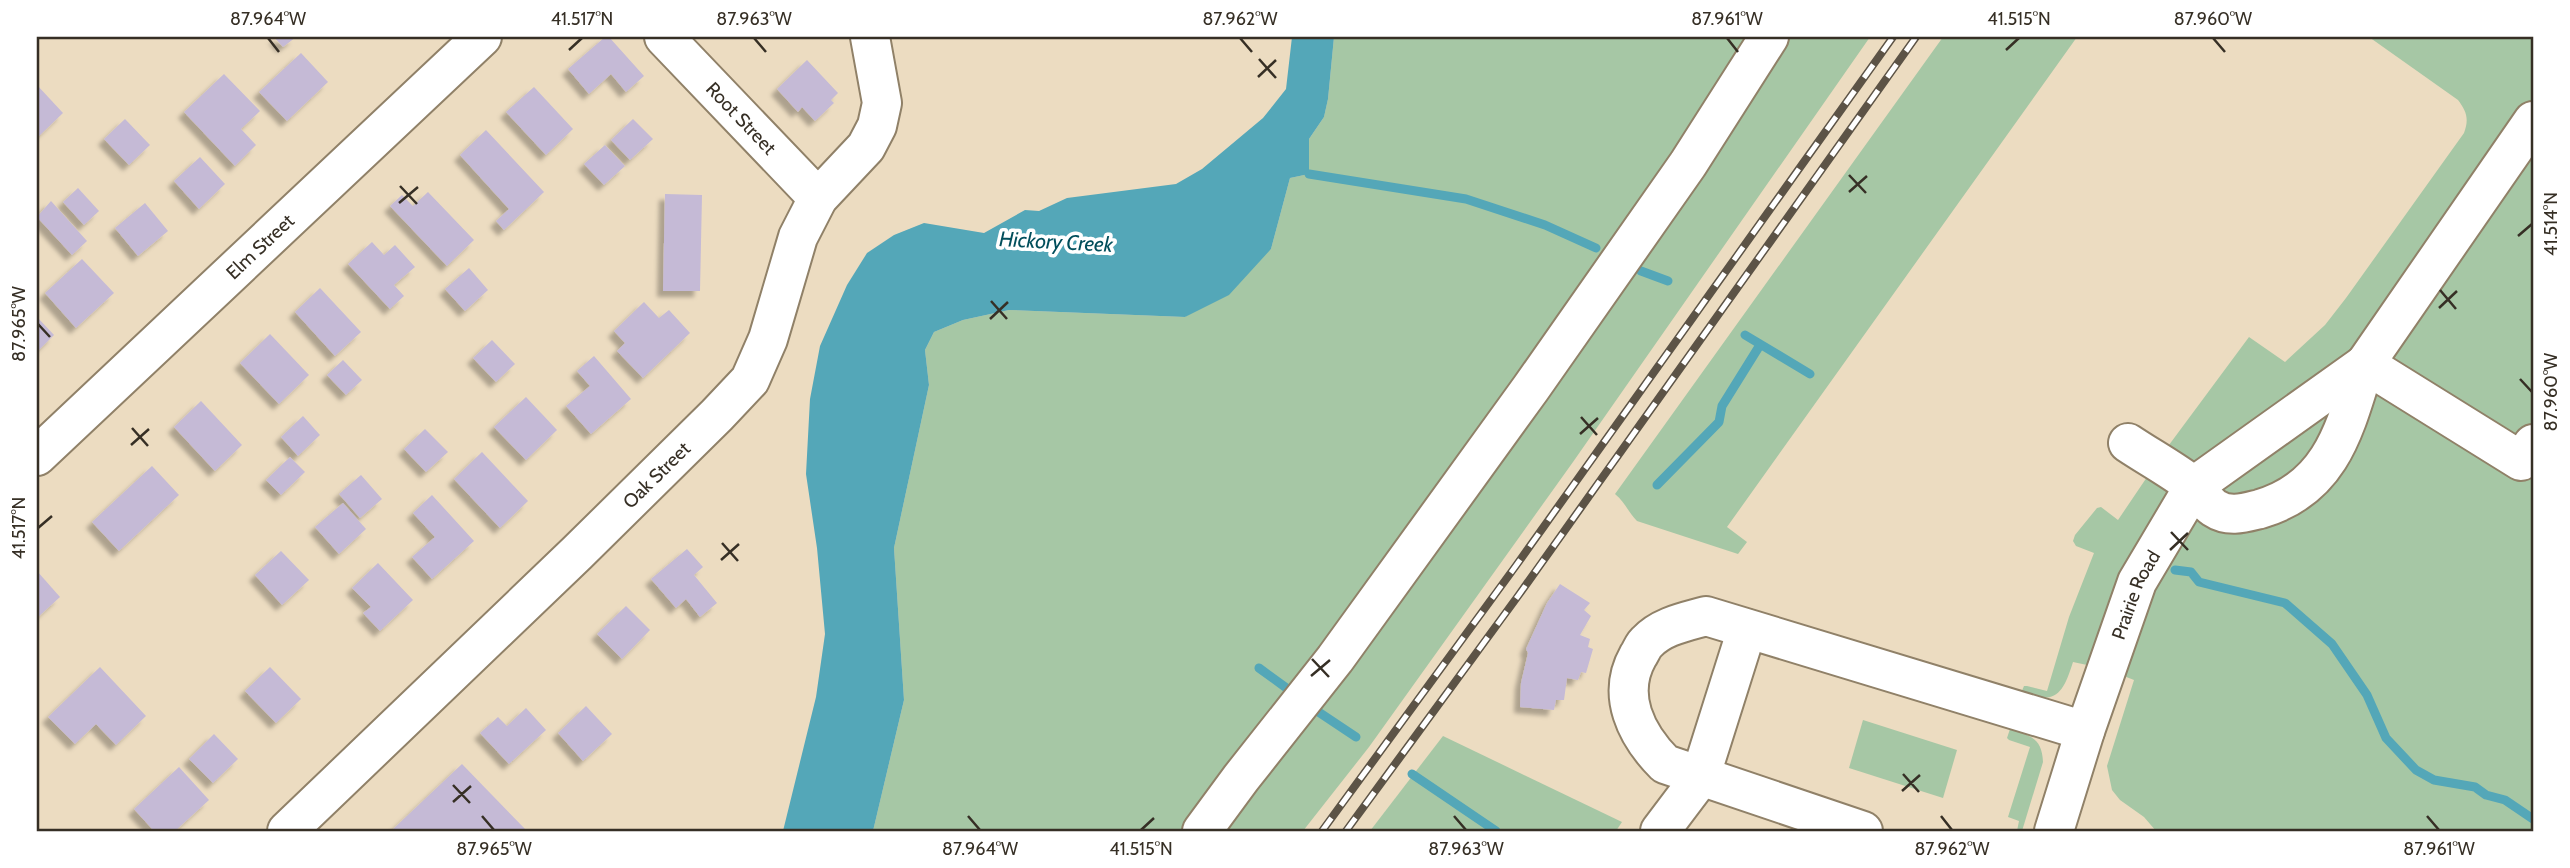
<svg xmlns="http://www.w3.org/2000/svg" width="2570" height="868" viewBox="0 0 2570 868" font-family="Cabin,sans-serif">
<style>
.green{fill:#a6c7a5}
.water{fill:#54a7b8}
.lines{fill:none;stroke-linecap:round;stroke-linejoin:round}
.stream{stroke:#54a7b8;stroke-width:9}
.building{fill:#c5bad6;filter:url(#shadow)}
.minor-casing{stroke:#908168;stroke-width:42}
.minor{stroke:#fff;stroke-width:38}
.rail-casing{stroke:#5c5346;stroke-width:8}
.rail{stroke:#fff;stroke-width:5;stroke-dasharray:16;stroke-linecap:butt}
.ticks{fill:none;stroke:#362f25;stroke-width:2.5}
.labels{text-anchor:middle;stroke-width:7;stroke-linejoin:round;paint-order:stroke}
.street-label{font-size:19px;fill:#362f25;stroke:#fff}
.water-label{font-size:21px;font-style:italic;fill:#014e5b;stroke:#fff}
.neatline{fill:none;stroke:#362f25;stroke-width:2.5}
.ticks-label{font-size:18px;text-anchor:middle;fill:#362f25}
</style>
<defs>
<filter id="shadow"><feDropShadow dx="-6" dy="6" stdDeviation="2" flood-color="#0004"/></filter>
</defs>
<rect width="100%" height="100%" fill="#ecdcc1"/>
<g class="green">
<path d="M1334,37H1870L1573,462L1369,747L1303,831H873L904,700L894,548L929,385L925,350L934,332L963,320L1009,310L1185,317L1271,249L1290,178L1309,174V139L1324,117L1328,99Z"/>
<path d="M1943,37H2077L1727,527L1747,542L1738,554L1637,521C1628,512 1625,502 1615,494Z"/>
<path d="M2369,37H2533V831H2156L2144,817L2120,800L2112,790L2107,766L2134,680L2106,669L2073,662C2063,694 2056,705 2021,693L2024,686H2027L2047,691L2069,617L2094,553L2076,546L2073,541L2075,535L2097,508L2101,507L2118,520L2166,449L2249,337L2285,362L2325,325L2346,298L2464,133C2469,119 2467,112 2458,100Z"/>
<path d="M1863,720L1957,750L1943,798L1849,768Z"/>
<path d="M2010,729C2031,736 2042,738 2043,762L2022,831H2017L2019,821L2008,817L2030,747L2009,740L2007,738Z"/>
<path d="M1443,736L1622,822L1616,831H1370Z"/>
</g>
<path class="water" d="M1292,37H1334L1328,99L1324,117L1309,139V174L1290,178L1271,249L1229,295L1185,317L1009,310L963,320L934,332L925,350L929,385L894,548L904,700L873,831H783L816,697L825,634L817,548L806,474L810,399L820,346L847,285L867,253L894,235L924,223L984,233L1025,210L1039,211L1067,198L1176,184L1202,169L1263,118L1286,89Z"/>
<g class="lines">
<g class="stream">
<path d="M1309,174L1466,199L1545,225L1596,248"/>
<path d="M1641,271L1668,281"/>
<path d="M1745,335L1810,374"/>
<path d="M1657,485L1719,422L1722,406L1760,345"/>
<path d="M2175,570L2191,572L2199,582L2285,603L2332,644L2367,695L2386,738L2416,770L2434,780L2475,787L2486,795L2505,800L2533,819"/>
<path d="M1259,668L1296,695"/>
<path d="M1314,709L1356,737"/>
<path d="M1412,774L1496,831"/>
</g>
</g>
<g class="building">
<path d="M274,37H296L283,47Z"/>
<path d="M605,37H609L644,76L626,92L611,74L589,94L568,69Z"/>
<path d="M301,53L328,82L287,121L259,92Z"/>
<path d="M807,60L838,93L831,100L834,103L815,121L802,107L798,112L777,89Z"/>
<path d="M224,74L260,111L241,129L256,145L235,166L184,112Z"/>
<path d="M37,85L63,113L37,138Z"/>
<path d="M534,87L573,129L546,155L506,112Z"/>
<path d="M125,119L150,145L129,165L104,139Z"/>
<path d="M633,119L653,139L630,160L611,140Z"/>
<path d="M486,130L544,192L504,230L496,221L509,209L460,155Z"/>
<path d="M605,145L625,166L604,185L584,164Z"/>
<path d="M200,157L225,184L199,209L174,181Z"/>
<path d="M78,188L99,211L84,225L63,202Z"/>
<path d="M428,192L474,240L447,266L390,206L402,195L413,206Z"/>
<path d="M665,194L702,195L700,291H663Z"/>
<path d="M51,201L87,241L72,255L37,217Z"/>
<path d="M145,203L168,231L138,256L115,228Z"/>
<path d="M372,242L384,255L395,245L415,267L394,285L404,296L390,309L348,264Z"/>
<path d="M82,259L114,293L76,328L45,293Z"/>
<path d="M469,268L488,290L465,311L445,289Z"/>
<path d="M320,288L361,332L335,356L295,312Z"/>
<path d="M644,302L659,318L669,310L690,333L643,378L617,351L625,343L614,331Z"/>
<path d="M37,317L54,335L37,352Z"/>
<path d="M270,334L309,375L279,404L240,363Z"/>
<path d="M492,340L515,364L496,382L473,358Z"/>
<path d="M594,356L631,399L591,434L566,406L590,386L577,371Z"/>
<path d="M343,360L362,380L346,395L327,375Z"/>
<path d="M526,397L557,430L526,460L494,427Z"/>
<path d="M201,401L242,445L215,471L174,427Z"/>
<path d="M303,416L320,435L298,456L281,437Z"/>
<path d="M425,429L448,452L426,472L404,449Z"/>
<path d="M482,452L528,501L500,528L454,479Z"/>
<path d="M290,457L305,472L281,495L266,480Z"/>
<path d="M152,466L179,495L119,551L92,522Z"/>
<path d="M361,475L382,499L360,518L339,494Z"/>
<path d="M432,495L474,541L432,579L412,557L435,537L413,513Z"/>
<path d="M343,503L366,529L339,554L315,527Z"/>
<path d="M687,549L703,567L694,575L717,603L700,617L686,599L676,608L651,579Z"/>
<path d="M281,551L309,580L282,605L255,575Z"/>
<path d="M378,563L413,600L380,631L363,613L371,607L352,588Z"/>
<path d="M37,571L60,597L37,618Z"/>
<path d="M1560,584L1590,603L1584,610L1591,616L1580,635L1590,639L1588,647L1593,649L1586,673L1581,672L1578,680L1567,678L1564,700H1556L1554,710L1520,707L1521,683L1528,653L1526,649L1547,603Z"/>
<path d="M626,606L650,630L622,659L597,634Z"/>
<path d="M100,667L146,716L116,745L96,724L75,744L48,717Z"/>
<path d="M270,667L301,699L276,723L245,691Z"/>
<path d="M586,706L612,734L583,761L558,733Z"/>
<path d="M526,708L546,730L509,764L480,733L498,717L507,726Z"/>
<path d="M214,734L238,759L213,783L189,759Z"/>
<path d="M462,764L527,831H391Z"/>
<path d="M179,767L209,800L175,831H154L134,809Z"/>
</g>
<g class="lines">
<defs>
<g id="minor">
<path id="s1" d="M664,37L818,198"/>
<path d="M2533,121L2365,364L2521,461L2533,444"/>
<path d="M2128,443C2149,457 2171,469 2191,484C2200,491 2205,502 2214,508C2229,518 2244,513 2260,509C2332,488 2345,428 2365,364"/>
<path id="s2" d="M37,456L482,37"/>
<path id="s3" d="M287,831L577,553L717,415L750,380L768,339L798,237L818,198L866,147L877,126L882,103L870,37"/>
<path d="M1202,831L1241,778L1335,659L1531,388L1688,164L1769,37"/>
<path d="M1660,831L1700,778L1747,629"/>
<path d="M1863,831L1665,764C1636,735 1616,695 1638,656C1641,652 1643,645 1647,642C1662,626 1685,622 1706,616L2085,731"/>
<path id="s4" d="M2054,831L2085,731L2137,582L2194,486L2365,364"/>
</g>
</defs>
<use href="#minor" class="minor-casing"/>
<use href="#minor" class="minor"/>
<defs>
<g id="rail">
<path d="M1322,831L1515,567L1893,37"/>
<path d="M1346,831L1518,596L1916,37"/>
</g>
</defs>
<use href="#rail" class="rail-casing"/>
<use href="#rail" class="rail"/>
</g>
<path class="ticks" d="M268,38L279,52M754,38L766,52M1240,38L1252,52M1727,38L1738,52M2213,38L2225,52M569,50L582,38M2006,50L2019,38M1259,59L1276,78M1258,77L1276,60M1849,175L1866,193M400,186L417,204M1849,192L1867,176M399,203L418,187M2518,236L2532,224M2440,290L2456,309M991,301L1007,319M2439,308L2457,291M990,319L1008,302M38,324L50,337M2520,379L2532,392M1581,417L1597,435M132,428L148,446M1580,434L1598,418M131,445L149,429M38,528L52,516M2171,532L2188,550M722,543L738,561M2170,550L2188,533M721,560L739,544M1312,659L1329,677M1311,676L1330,660M1903,774L1919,792M453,785L470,803M1902,791L1920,775M453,802L471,786M482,816L494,830M968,816L980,830M1454,816L1466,830M1941,816L1952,830M2427,816L2439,830M1141,830L1154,818"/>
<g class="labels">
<g class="street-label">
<text dy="7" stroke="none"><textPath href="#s1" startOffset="112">Root Street</textPath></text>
<text dy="7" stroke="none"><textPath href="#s2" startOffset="306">Elm Street</textPath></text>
<text dy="7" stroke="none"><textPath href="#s3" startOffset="513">Oak Street</textPath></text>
<text dy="7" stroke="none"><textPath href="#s4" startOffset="250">Prairie Road</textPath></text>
</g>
<g class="water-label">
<text transform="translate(1056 242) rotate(3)" y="7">Hickory Creek</text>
</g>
</g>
<rect width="2570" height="868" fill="none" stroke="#ffffff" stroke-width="77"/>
<rect x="38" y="38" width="2494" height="792" class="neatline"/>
<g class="ticks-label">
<text x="268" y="25">87.964°W</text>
<text x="582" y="25">41.517°N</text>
<text x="754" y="25">87.963°W</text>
<text x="1240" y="25">87.962°W</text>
<text x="1727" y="25">87.961°W</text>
<text x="2019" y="25">41.515°N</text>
<text x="2213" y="25">87.960°W</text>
<text transform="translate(2551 224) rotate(-90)" y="6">41.514°N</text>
<text transform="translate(19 324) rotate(-90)" y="6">87.965°W</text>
<text transform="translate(2551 392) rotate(-90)" y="6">87.960°W</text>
<text transform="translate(19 528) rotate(-90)" y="6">41.517°N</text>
<text x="494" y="855">87.965°W</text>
<text x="980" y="855">87.964°W</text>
<text x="1141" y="855">41.515°N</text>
<text x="1466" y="855">87.963°W</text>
<text x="1952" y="855">87.962°W</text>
<text x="2439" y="855">87.961°W</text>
</g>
</svg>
